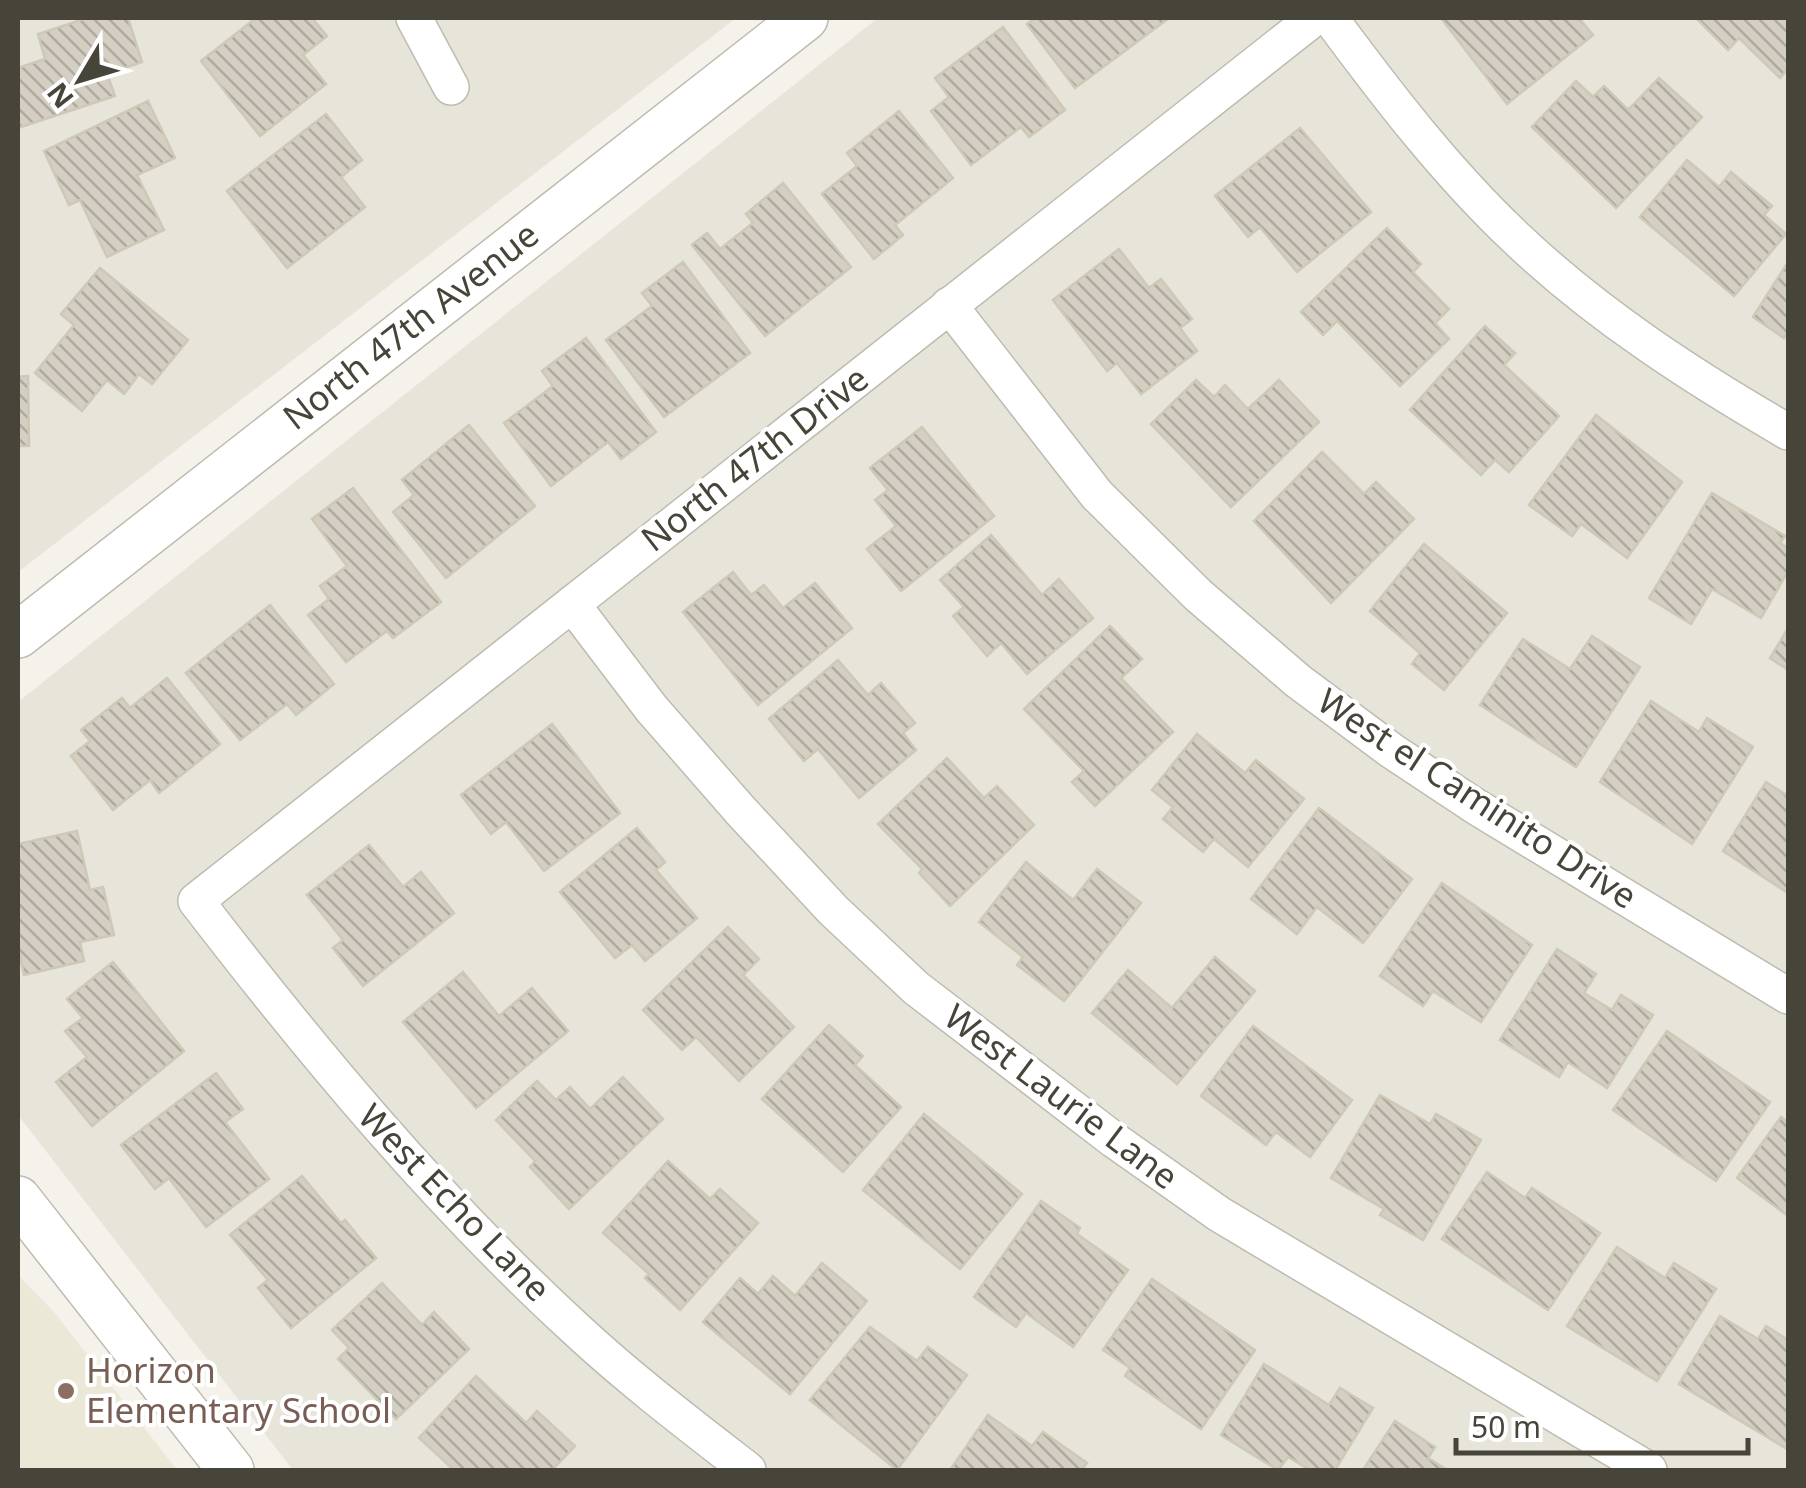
<svg xmlns="http://www.w3.org/2000/svg" width="1806" height="1488" viewBox="0 0 1806 1488" font-family="'Noto Sans',sans-serif">
<style>
.residential{fill:#e7e4da}
.education{fill:#ebe8d7}
.building{fill:url(#building-back-hatch);stroke:#cec8b6;stroke-width:2.5}
.lines{fill:none;stroke-linecap:round;stroke-linejoin:round}
.minor-casing{stroke:#bebbaf;stroke-width:38}
.tertiary-casing{stroke:#bebbaf;stroke-width:48}
.minor{stroke:#fff;stroke-width:35}
.tertiary{stroke:#fff;stroke-width:45}
.education-dot{fill:#8d6e63;stroke:#fff;stroke-width:4}
.labels{text-anchor:middle;stroke-width:8;stroke-linejoin:round;paint-order:stroke}
.street-label{font-size:35px;fill:#47443a;stroke:#fff}
.education-label{font-size:35px;fill:#785e54;stroke:#fff;text-anchor:start}
</style>
<defs>
<pattern id="building-back-hatch" width="6" height="6" patternUnits="userSpaceOnUse" patternTransform="scale(2.5)"><rect width="6" height="6" fill="#d4cfc2"/><path d="M-1 5l2 2M0 0l6 6M5-1l2 2" fill="none" stroke="#aeaa9f"/></pattern>
</defs>
<rect width="100%" height="100%" fill="#f4f2eb"/>
<g class="residential">
<path d="M18,18H736L18,572Z"/>
<path d="M878,18H1788V1470H293L18,1115V702Z"/>
</g>
<path class="education" d="M18,1275L54,1312L177,1470H18Z"/>
<g class="building">
<path d="M87,18H128L142,62L107,74L115,96L18,128V68L45,59L38,34Z"/>
<path d="M256,18H312L327,36L303,55L326,84L260,136L201,61Z"/>
<path d="M1035,18H1169L1075,88L1027,24Z"/>
<path d="M1441,18H1579L1593,35L1507,104Z"/>
<path d="M1696,18H1788V69L1780,78L1739,38L1728,50Z"/>
<path d="M1003,27L1065,110L1029,137L1021,127L971,165L931,111L949,97L935,78Z"/>
<path d="M1659,78L1702,117L1616,208L1532,127L1576,81L1593,97L1604,86L1628,110Z"/>
<path d="M148,101L175,158L137,175L164,230L107,257L80,200L69,205L44,151Z"/>
<path d="M899,111L953,178L895,225L903,235L874,259L822,194L857,166L847,153Z"/>
<path d="M326,114L362,160L341,177L365,207L287,268L227,191Z"/>
<path d="M1300,128L1371,212L1297,272L1260,227L1248,237L1215,196Z"/>
<path d="M1687,160L1719,187L1731,172L1772,206L1764,215L1786,234L1734,296L1640,217Z"/>
<path d="M783,183L851,267L765,336L692,245L707,233L720,249L753,223L746,214Z"/>
<path d="M1387,228L1421,264L1413,272L1449,309L1435,323L1449,339L1400,386L1337,321L1323,335L1301,312Z"/>
<path d="M1119,249L1149,288L1161,279L1192,319L1180,328L1197,351L1141,394L1117,363L1107,371L1053,300Z"/>
<path d="M683,262L750,353L664,417L606,340L652,306L642,293Z"/>
<path d="M1788,262V332L1784,338L1753,317Z"/>
<path d="M100,268L188,340L152,384L139,374L124,394L107,380L82,411L35,373L74,325L61,314Z"/>
<path d="M1485,326L1515,353L1504,365L1559,416L1509,472L1495,460L1481,475L1410,410Z"/>
<path d="M586,338L656,432L621,459L608,442L551,486L504,423L553,386L542,371Z"/>
<path d="M28,376L29,446H18V377Z"/>
<path d="M1196,380L1214,397L1225,385L1248,409L1279,380L1319,422L1231,507L1151,424Z"/>
<path d="M1596,415L1682,482L1627,558L1581,524L1572,536L1529,505Z"/>
<path d="M469,425L535,506L446,578L393,512L414,495L402,480Z"/>
<path d="M922,427L994,516L901,591L867,549L896,526L875,500L888,490L870,468Z"/>
<path d="M1322,452L1364,494L1376,482L1414,519L1331,603L1254,521Z"/>
<path d="M353,488L441,602L393,638L387,631L346,662L308,615L329,599L320,586L347,566L312,519Z"/>
<path d="M1712,493L1785,536L1780,543L1788,548V571L1761,618L1712,589L1691,624L1649,598Z"/>
<path d="M991,535L1042,595L1059,579L1093,618L1027,674L1001,643L987,656L953,616L964,607L940,580Z"/>
<path d="M1424,544L1507,613L1444,690L1412,664L1420,653L1370,611Z"/>
<path d="M733,572L751,595L764,585L783,608L815,583L852,628L758,705L683,612Z"/>
<path d="M270,605L334,684L296,715L287,704L240,740L186,673Z"/>
<path d="M1110,626L1142,659L1121,678L1173,732L1095,806L1072,782L1084,771L1024,709Z"/>
<path d="M1788,628V670L1770,658Z"/>
<path d="M1592,636L1640,667L1576,767L1480,705L1523,639L1570,669Z"/>
<path d="M838,660L868,695L881,683L915,723L903,733L916,750L859,798L818,749L804,761L769,719Z"/>
<path d="M167,678L220,744L159,793L150,780L113,810L71,756L90,741L81,730L122,698L130,708Z"/>
<path d="M1651,701L1699,732L1707,718L1753,747L1692,844L1600,782Z"/>
<path d="M552,724L620,813L544,871L506,822L491,834L461,795Z"/>
<path d="M1197,734L1245,773L1256,760L1304,799L1248,867L1214,839L1203,852L1163,819L1173,807L1152,790Z"/>
<path d="M947,758L984,798L997,786L1034,825L950,906L919,873L922,869L878,824Z"/>
<path d="M1766,782L1788,796V893L1723,851Z"/>
<path d="M1319,808L1412,879L1363,943L1317,907L1297,934L1251,899Z"/>
<path d="M637,828L665,862L656,870L697,918L645,961L632,945L615,958L560,892Z"/>
<path d="M77,831L90,890L103,887L114,935L80,942L84,961L24,975L18,947V844Z"/>
<path d="M369,845L403,887L421,872L454,913L363,986L333,948L343,940L307,895Z"/>
<path d="M1026,862L1073,900L1097,869L1141,903L1064,1001L1017,965L1023,957L979,922Z"/>
<path d="M1442,883L1532,945L1481,1022L1433,991L1423,1006L1380,976Z"/>
<path d="M728,927L759,959L743,975L794,1027L739,1081L696,1037L682,1050L643,1010Z"/>
<path d="M1557,949L1596,974L1584,993L1612,1010L1621,995L1653,1015L1607,1088L1568,1062L1559,1077L1500,1040Z"/>
<path d="M1215,957L1255,991L1177,1084L1092,1013L1128,970L1172,1008Z"/>
<path d="M113,962L184,1051L92,1126L56,1082L87,1057L65,1031L83,1018L67,999Z"/>
<path d="M463,972L499,1016L532,988L568,1031L476,1108L403,1022Z"/>
<path d="M829,1025L863,1056L855,1065L901,1107L843,1172L762,1099Z"/>
<path d="M1253,1026L1352,1100L1310,1157L1276,1132L1266,1145L1201,1096Z"/>
<path d="M1667,1031L1770,1102L1716,1181L1613,1110Z"/>
<path d="M216,1073L243,1109L225,1122L269,1179L206,1227L169,1178L155,1189L121,1145Z"/>
<path d="M623,1077L663,1119L569,1209L530,1167L535,1161L496,1120L537,1081L556,1100L570,1087L590,1109Z"/>
<path d="M1380,1095L1430,1124L1436,1114L1481,1140L1423,1240L1380,1215L1384,1209L1331,1178Z"/>
<path d="M924,1114L1022,1194L960,1269L863,1190Z"/>
<path d="M1781,1117L1788,1123V1216L1737,1178Z"/>
<path d="M668,1161L710,1199L720,1189L758,1223L680,1310L645,1278L649,1274L603,1233Z"/>
<path d="M1487,1172L1525,1198L1532,1188L1600,1233L1548,1310L1442,1239Z"/>
<path d="M302,1176L341,1223L345,1220L376,1258L291,1328L258,1288L268,1280L230,1235Z"/>
<path d="M1041,1201L1080,1228L1077,1234L1128,1270L1073,1347L1026,1313L1016,1327L974,1297Z"/>
<path d="M1617,1247L1665,1278L1674,1263L1716,1289L1657,1381L1567,1326Z"/>
<path d="M822,1263L867,1301L790,1394L703,1322L740,1278L758,1294L773,1276L795,1296Z"/>
<path d="M1152,1279L1255,1350L1201,1429L1125,1376L1130,1368L1103,1350Z"/>
<path d="M382,1283L422,1325L434,1312L469,1349L396,1419L338,1359L349,1348L332,1330Z"/>
<path d="M1720,1316L1758,1339L1766,1326L1788,1340L1787,1449L1679,1384Z"/>
<path d="M870,1327L917,1361L928,1347L967,1375L897,1470L810,1400Z"/>
<path d="M1264,1364L1329,1405L1340,1388L1373,1408L1335,1470H1310L1288,1457L1278,1470L1221,1435Z"/>
<path d="M476,1376L526,1423L537,1411L575,1446L552,1470H454L419,1438Z"/>
<path d="M988,1415L1032,1446L1043,1432L1087,1463L1081,1470H950Z"/>
<path d="M1395,1421L1435,1447L1428,1458L1447,1470H1363Z"/>
</g>
<g class="lines">
<defs>
<g id="minor">
<path d="M414,18L451,87"/>
<path d="M1330,18C1387,95 1446,172 1516,238C1597,315 1693,377 1788,432"/>
<path d="M949,305L1097,495L1198,595L1298,681L1392,751L1475,806L1788,996"/>
<path d="M572,604L651,708L740,810L833,910L916,988L1114,1140L1219,1214L1649,1470"/>
<path d="M748,1470C690,1425 632,1381 578,1331C436,1201 313,1053 196,901L1314,18"/>
</g>
<g id="tertiary">
<path d="M18,635L805,18"/>
<path d="M18,1199L231,1470"/>
</g>
</defs>
<use href="#minor" class="minor-casing"/>
<use href="#tertiary" class="tertiary-casing"/>
<use href="#minor" class="minor"/>
<use href="#tertiary" class="tertiary"/>
</g>
<circle class="education-dot" cx="66" cy="1391" r="10"/>
<g class="labels">
<g class="street-label">
<text transform="translate(411 326) rotate(-38)" y="12">North 47th Avenue</text>
<text transform="translate(755 459) rotate(-38)" y="12">North 47th Drive</text>
<text transform="translate(1477 799) rotate(33)" y="12">West el Caminito Drive</text>
<text transform="translate(1061 1097) rotate(37)" y="12">West Laurie Lane</text>
<text transform="translate(454 1203) rotate(46)" y="12">West Echo Lane</text>
</g>
<g class="education-label">
<text x="86" y="1383">Horizon<tspan x="86" dy="40">Elementary School</tspan></text>
</g>
</g>
<rect width="1806" height="1488" fill="none" stroke="#47443a" stroke-width="40"/>
<g transform="translate(80 80) rotate(232)" stroke="#ffffff" stroke-width="8" paint-order="stroke">
<path d="M0-8L18 38L0 25L-18 38Z" fill="#47443a"/>
<text y="-15" font-size="28" font-weight="bold" text-anchor="middle" fill="#47443a">N</text>
</g>
<path d="M1456 1438v15h292v-15" fill="none" stroke="#47443a" stroke-width="5"/>
<text x="1471" y="1438" font-size="30" fill="#47443a" stroke="#ffffff" stroke-width="8" paint-order="stroke">50 m</text>
</svg>
